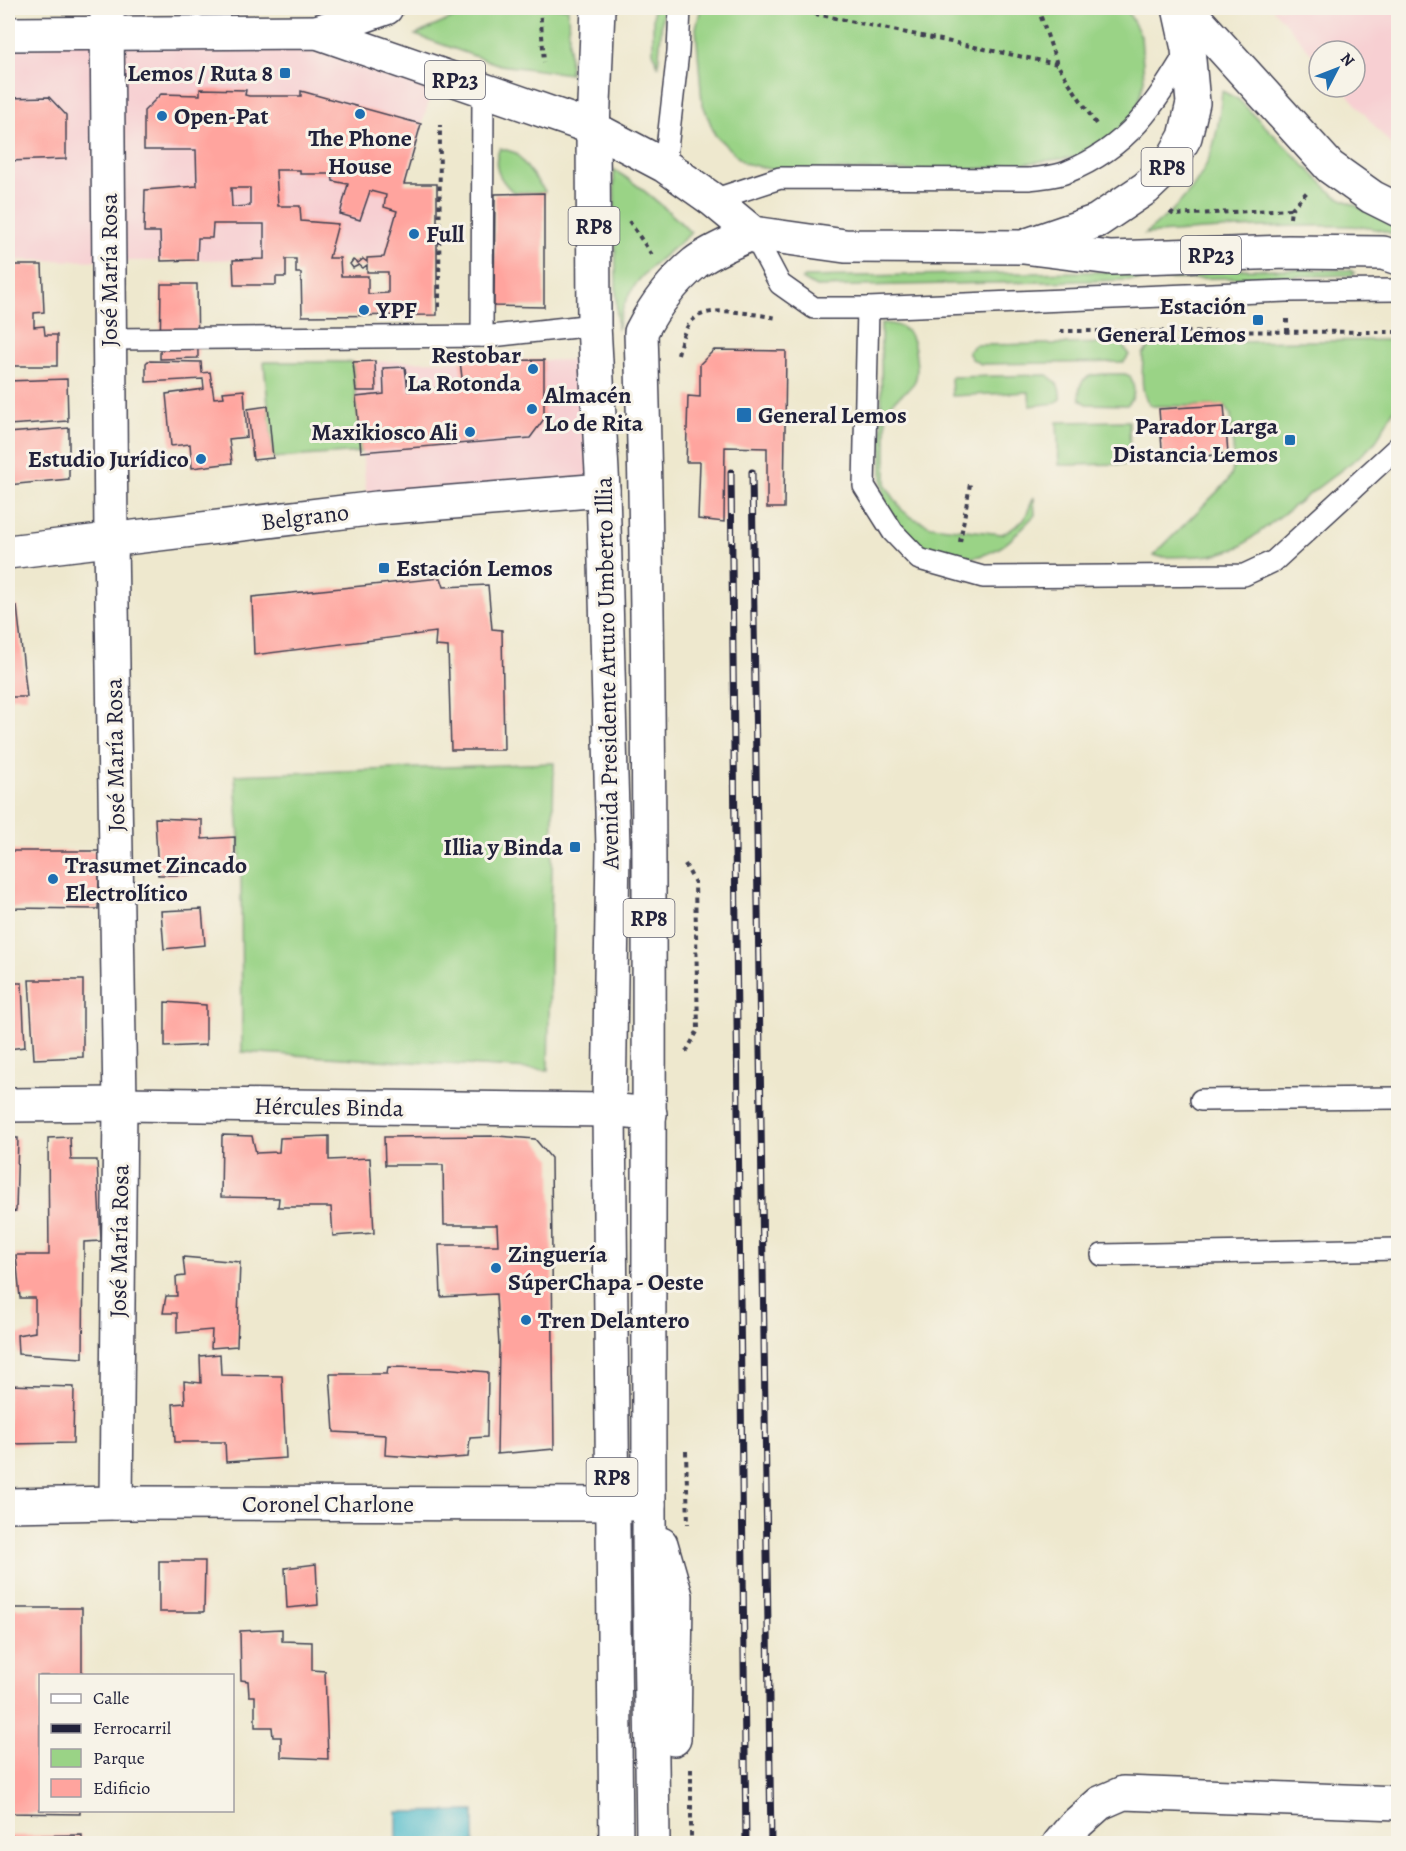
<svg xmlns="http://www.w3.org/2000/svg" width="1406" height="1851" viewBox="0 0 1406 1851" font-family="Alegreya,serif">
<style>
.built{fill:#f7cfd2}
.green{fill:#9ad386;stroke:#5e7a60;stroke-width:1.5}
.water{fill:#4ebaca;stroke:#386e82;stroke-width:1.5}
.building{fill:#ffa49e;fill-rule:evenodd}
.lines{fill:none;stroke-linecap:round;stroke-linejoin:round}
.lane-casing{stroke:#414051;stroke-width:24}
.street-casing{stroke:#414051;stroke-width:36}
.primary-casing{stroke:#414051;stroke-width:36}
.path{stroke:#414051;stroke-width:4;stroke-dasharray:4.5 4.5;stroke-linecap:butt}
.lane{stroke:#fff;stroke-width:21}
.street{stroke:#fff;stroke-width:33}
.primary{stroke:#fff;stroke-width:33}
.rail-casing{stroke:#22223b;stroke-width:7}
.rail{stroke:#f7f3e8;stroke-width:4.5;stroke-dasharray:14;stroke-linecap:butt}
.poi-dot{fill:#1f6fb2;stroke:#f7f3e8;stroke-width:2}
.labels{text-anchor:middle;stroke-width:6;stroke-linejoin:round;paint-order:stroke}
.shield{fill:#f7f3e8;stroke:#62616f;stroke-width:1.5}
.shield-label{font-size:22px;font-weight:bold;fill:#22223b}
.poi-label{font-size:24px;font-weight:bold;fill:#22223b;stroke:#f7f3e8;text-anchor:start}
.street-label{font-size:24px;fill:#22223b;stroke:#f7f3e8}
</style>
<rect width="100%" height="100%" fill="#f7f3e8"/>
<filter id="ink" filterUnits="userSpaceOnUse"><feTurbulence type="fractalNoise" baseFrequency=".0167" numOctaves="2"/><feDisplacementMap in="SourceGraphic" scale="12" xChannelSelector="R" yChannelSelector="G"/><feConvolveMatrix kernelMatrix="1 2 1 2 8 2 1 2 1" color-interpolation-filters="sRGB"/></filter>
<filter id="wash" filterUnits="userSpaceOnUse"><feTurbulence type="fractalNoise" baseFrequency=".008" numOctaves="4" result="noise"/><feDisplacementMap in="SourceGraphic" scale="24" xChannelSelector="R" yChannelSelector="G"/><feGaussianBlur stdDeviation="1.35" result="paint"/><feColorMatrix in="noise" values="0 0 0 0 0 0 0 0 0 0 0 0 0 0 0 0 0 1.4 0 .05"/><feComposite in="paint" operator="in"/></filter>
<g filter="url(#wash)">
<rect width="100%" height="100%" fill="#eee8ce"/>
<g class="built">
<path d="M1272,8H1398V153L1341,87H1355V51H1319V62Z"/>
<path d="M317,32L437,73L384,257L145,261L8,260V34Z"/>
<path d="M596,360L603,490L368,509L353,362Z"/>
</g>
<g class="green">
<path d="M475,8H568L570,74L500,65L415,35Z"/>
<path d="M653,8H663L658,67L653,51Z"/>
<path d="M701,8H1126L1141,36L1144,80L1138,107L1123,131L1077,157L963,171L773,170L744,163L715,135L702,102L696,28Z"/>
<path d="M1222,91L1238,99L1334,195L1364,210L1398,223V236C1368,223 1335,226 1303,226C1250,227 1198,230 1145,234C1201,188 1216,164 1222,91Z"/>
<path d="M500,148L516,153L545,191L544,193L513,192C500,180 491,166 500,148Z"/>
<path d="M614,170C643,187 667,209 691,233C655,265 626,279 617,330Z"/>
<path d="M1243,269L1350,270L1355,273L1353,275L816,287L802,279L805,277Z"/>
<path d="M881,323C906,324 914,332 916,358C917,365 918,374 915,381C908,394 891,398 886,412V486L902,510L913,518L931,526L1002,534L1010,530L1024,520L1034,497L1035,515C1022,527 1010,544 993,551C969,563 934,560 913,542C906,537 889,512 886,504C883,497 883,489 882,481Z"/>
<path d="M1398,340V402L1376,441L1365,452L1241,546C1214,559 1189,556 1160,557L1154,555L1227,482L1232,473L1234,461L1231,415L1225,406H1153C1138,398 1143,369 1143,354L1152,343Z"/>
<path d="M1121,343L1129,355L1124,362L981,364L972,359L968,352L975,345Z"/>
<path d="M264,362H353L361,452L273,458Z"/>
<path d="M1125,374L1130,376C1135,387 1136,396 1127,405L1087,404L1080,399C1075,368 1104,375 1125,374Z"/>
<path d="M1047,375C1057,382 1061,387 1060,399L1056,403L1030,406L1029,392L952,396L951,377Z"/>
<path d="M1129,421L1130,464L1059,465L1057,422Z"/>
<path d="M554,763L548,1070L242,1052L241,870L235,775Z"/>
</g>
<path class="water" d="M474,1811V1843H397V1812Z"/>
<g id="blocks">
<g class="building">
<path d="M200,89L246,90L245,95L249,96H301V91L421,124L404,184H437V315L302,316L301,273H296V259H286V277H276V285H234L233,260L264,259V224H213L212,238H198L197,260L161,261L160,232H144L145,190L197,186L196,150H144V111L161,94L200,95ZM276,170H300V174H332L333,181L348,184L340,214L360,220L370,191L386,195L384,207L397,211L384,257L367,258V262L363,259L358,263L353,260L350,264L353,268L359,265L363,268L367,265V272H388V293L368,294V276H341L340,258H329L338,224L301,221L300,206H278ZM231,188H250V206L232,207Z"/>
<path d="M49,97L66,115V159L8,161V98Z"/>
<path d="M544,193V307L494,306L495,194Z"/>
<path d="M8,265H42L44,312L34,313V327L44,326L45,335H57V366H8Z"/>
<path d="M161,284H197L198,358L160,359Z"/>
<path d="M714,350L786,351L784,508H767V448L725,447L724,522L698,519L700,462H686L688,396L700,397V364Z"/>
<path d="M544,360V419L530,438L361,452L356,397L384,394L383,368L405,367L408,391L463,386L460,361Z"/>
<path d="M148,361L201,362L202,373L210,372L214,398L224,397L223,392L244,390L247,437L229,439L232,463L192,468L190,444L171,446L166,394L204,389L203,379L146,382V363Z"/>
<path d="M375,361L376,391H356L353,362Z"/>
<path d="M67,379L68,421L8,425V381Z"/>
<path d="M1224,405L1228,453L1163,462L1159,409Z"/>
<path d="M268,406L273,458L253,460L248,409Z"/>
<path d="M69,428V479L8,485V433Z"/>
<path d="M441,578L444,587L488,585L492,629L502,630L504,750H451L448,647L435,646L436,632L254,655L252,597Z"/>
<path d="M8,606H17L27,697H8Z"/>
<path d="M155,818L202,820V839L235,837V874L158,875Z"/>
<path d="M8,851H100L98,909L8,908Z"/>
<path d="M202,909L205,945L164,949L161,911Z"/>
<path d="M29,980H83V1057L34,1059Z"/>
<path d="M8,983H22L25,1047L8,1049Z"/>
<path d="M165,1002L206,1005V1045L165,1047Z"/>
<path d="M222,1135L252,1136L256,1153L279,1152L280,1138L329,1136V1160L370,1158L374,1233L333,1236L331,1207H278L279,1198L221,1197Z"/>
<path d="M497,1136L535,1139L551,1158L554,1449L497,1454L499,1346L496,1294L441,1297L439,1245H498L497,1225H444L443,1165H385L384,1137Z"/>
<path d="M70,1137L71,1160H97L101,1241L84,1242L83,1358L18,1354L17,1335L35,1332V1298H20L16,1255H49L48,1138Z"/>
<path d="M8,1138H18L16,1211L8,1213Z"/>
<path d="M183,1257L240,1262L237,1346L211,1348L212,1330L177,1333V1313H163L166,1296H177L176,1277L185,1276Z"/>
<path d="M220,1354L221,1375L282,1376L286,1458L226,1462L225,1442H175L173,1404L185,1403L184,1381L201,1383L200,1356Z"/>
<path d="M388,1367L442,1368L488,1372L487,1437L470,1438L468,1457L440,1459L385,1455L386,1435L334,1432L330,1374H387Z"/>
<path d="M8,1385L74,1387L73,1443L8,1444Z"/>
<path d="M159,1561H205L204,1612H159Z"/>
<path d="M316,1564L318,1605L287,1608L285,1568Z"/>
<path d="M8,1608H82V1676H40V1810H80V1814L8,1813Z"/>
<path d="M282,1629V1641L312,1642V1670L325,1671L328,1759L281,1757V1737H273L272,1727H255V1696H249L248,1681L241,1680L240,1631Z"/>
<path d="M82,1835V1844H8V1836Z"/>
</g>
</g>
</g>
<g filter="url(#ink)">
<use href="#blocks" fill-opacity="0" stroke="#414051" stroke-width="1.5"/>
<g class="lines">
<defs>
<g id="lane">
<path d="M665,166L678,52L680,8"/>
<path d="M713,200L780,178L1030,179C1042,177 1056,177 1067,172C1129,147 1154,106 1188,50"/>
<path d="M753,233L780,284L814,308H868L1287,291L1398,290"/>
<path d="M868,308L864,486L893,532L919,559L983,577L1244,575L1274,561L1398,447"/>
<path d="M482,336L483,89"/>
<path d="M109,339L492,336L594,325"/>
<path d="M1201,1100L1398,1098"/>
<path d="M1102,1255L1398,1249"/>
</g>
<g id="street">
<path d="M107,8L111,541L120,1104L116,1503"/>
<path d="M8,552L377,508L603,490"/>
<path d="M8,1105L120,1104L609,1110L650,1114"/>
<path d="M8,1505L116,1503L649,1504"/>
<path d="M1059,1844L1073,1827L1100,1803L1123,1793L1398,1803"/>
</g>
<g id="primary">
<path d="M598,8L593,128L594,325L603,490L613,847L609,1110L616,1844"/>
<path d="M1186,8L1330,167L1372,197L1398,210"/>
<path d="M317,32L386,8"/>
<path d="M8,34L317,32L593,128L665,166L713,200L753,233L845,246L1023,247L1111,258L1288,252L1383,253L1398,258"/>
<path d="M1030,244L1097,221L1146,188L1168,167L1185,137L1193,103L1188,49L1179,8"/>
<path d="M661,1544L676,1596L674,1739"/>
<path d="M653,1844C652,1730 649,1616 649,1502C648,1112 653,722 641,332C655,305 671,283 695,263C712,250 734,242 753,233"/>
</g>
</defs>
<use href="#lane" class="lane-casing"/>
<use href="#street" class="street-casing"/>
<use href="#primary" class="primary-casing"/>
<g class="path">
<path d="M540,8L544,62"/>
<path d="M800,8L806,12L815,8"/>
<path d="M1038,8L1057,64L1096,124"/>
<path d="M806,12L1057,64"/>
<path d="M1170,212L1174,215L1291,209"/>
<path d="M1290,218L1291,209L1308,191"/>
<path d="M629,221L652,255"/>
<path d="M439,307L440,125"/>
<path d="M1287,319V333"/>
<path d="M1060,331L1398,332"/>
<path d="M678,354C681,342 684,327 694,319C711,304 756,315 778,318"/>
<path d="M960,542L970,484"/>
<path d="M685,864L695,883L698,1030L685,1054"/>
<path d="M686,1451L688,1524"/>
<path d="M691,1769V1844"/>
</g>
<use href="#lane" class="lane"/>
<use href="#street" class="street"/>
<use href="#primary" class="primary"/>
<defs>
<g id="rail">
<path d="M731,472L746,1844"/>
<path d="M752,472L771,1844"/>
</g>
</defs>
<use href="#rail" class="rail-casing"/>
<use href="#rail" class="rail"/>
</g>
</g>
<g class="poi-dot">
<rect x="279" y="67" width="12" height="12" rx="3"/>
<circle cx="360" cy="114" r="6"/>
<circle cx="162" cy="116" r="6"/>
<circle cx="414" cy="234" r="6"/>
<circle cx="364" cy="310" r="6"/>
<rect x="1252" y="314" width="12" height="12" rx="3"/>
<circle cx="533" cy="369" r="6"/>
<circle cx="532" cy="409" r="6"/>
<rect x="736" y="407" width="16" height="16" rx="3"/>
<circle cx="470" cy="432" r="6"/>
<rect x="1284" y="434" width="12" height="12" rx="3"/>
<circle cx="201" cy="459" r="6"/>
<rect x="378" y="562" width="12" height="12" rx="3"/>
<rect x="569" y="841" width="12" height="12" rx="3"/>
<circle cx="53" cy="879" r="6"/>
<circle cx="496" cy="1268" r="6"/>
<circle cx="526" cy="1320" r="6"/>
</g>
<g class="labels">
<g class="shield">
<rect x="425" y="61" width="60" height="38" rx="4.5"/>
<rect x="1141.5" y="148" width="51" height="38" rx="4.5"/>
<rect x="568.5" y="207" width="51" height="38" rx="4.5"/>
<rect x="1181" y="236" width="60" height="38" rx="4.5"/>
<rect x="623.5" y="899" width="51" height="38" rx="4.5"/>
<rect x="586.5" y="1458" width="51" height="38" rx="4.5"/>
</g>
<g class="shield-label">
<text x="455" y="88">RP23</text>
<text x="1167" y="175">RP8</text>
<text x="594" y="234">RP8</text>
<text x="1211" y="263">RP23</text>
<text x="649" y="926">RP8</text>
<text x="612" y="1485">RP8</text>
</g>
<g class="poi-label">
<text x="273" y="81" text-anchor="end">Lemos / Ruta 8</text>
<text x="174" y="124">Open-Pat</text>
<text x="360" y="146" text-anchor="middle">The Phone<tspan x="360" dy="28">House</tspan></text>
<text x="426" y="242">Full</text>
<text x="1246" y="314" text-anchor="end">Estación<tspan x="1246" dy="28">General Lemos</tspan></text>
<text x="376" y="318">YPF</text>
<text x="521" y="363" text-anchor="end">Restobar<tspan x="521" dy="28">La Rotonda</tspan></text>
<text x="544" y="403">Almacén<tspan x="544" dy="28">Lo de Rita</tspan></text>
<text x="758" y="423">General Lemos</text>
<text x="1278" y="434" text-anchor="end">Parador Larga<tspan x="1278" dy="28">Distancia Lemos</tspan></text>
<text x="458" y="440" text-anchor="end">Maxikiosco Ali</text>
<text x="189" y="467" text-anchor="end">Estudio Jurídico</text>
<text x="396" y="576">Estación Lemos</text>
<text x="563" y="855" text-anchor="end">Illia y Binda</text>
<text x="65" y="873">Trasumet Zincado<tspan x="65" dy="28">Electrolítico</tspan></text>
<text x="508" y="1262">Zinguería<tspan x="508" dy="28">SúperChapa - Oeste</tspan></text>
<text x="538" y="1328">Tren Delantero</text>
</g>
<g class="street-label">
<text transform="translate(109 270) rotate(-90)" y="8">José María Rosa</text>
<text transform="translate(305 517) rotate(-7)" y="8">Belgrano</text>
<text transform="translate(607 673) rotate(-91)" y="8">Avenida Presidente Arturo Umberto Illia</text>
<text transform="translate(115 755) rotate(-91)" y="8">José María Rosa</text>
<text transform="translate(329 1107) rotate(1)" y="8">Hércules Binda</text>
<text transform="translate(119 1241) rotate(-89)" y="8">José María Rosa</text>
<text x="328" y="1512">Coronel Charlone</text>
</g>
</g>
<rect width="1406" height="1851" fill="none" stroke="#f7f3e8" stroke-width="30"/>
<rect x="39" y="1674" width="195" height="138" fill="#f7f3e8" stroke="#a29fa3" stroke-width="1.5"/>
<rect x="51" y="1694" width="30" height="9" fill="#ffffff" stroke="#a29fa3" stroke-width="1.5"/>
<text x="93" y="1704" font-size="18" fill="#22223b">Calle</text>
<rect x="51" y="1724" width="30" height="9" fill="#22223b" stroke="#a29fa3" stroke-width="1.5"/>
<text x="93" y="1734" font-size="18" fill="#22223b">Ferrocarril</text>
<rect x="51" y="1749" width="30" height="18" fill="#9ad386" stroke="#a29fa3" stroke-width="1.5"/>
<text x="93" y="1764" font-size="18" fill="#22223b">Parque</text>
<rect x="51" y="1779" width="30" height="18" fill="#ffa49e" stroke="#a29fa3" stroke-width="1.5"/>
<text x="93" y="1794" font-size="18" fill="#22223b">Edificio</text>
<g transform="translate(1337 69) rotate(48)"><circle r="28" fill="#f7f3e8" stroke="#a29fa3" stroke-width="1.5"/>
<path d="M0-4.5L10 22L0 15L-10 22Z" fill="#1f6fb2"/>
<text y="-9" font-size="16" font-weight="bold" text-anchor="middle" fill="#22223b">N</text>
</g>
</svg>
